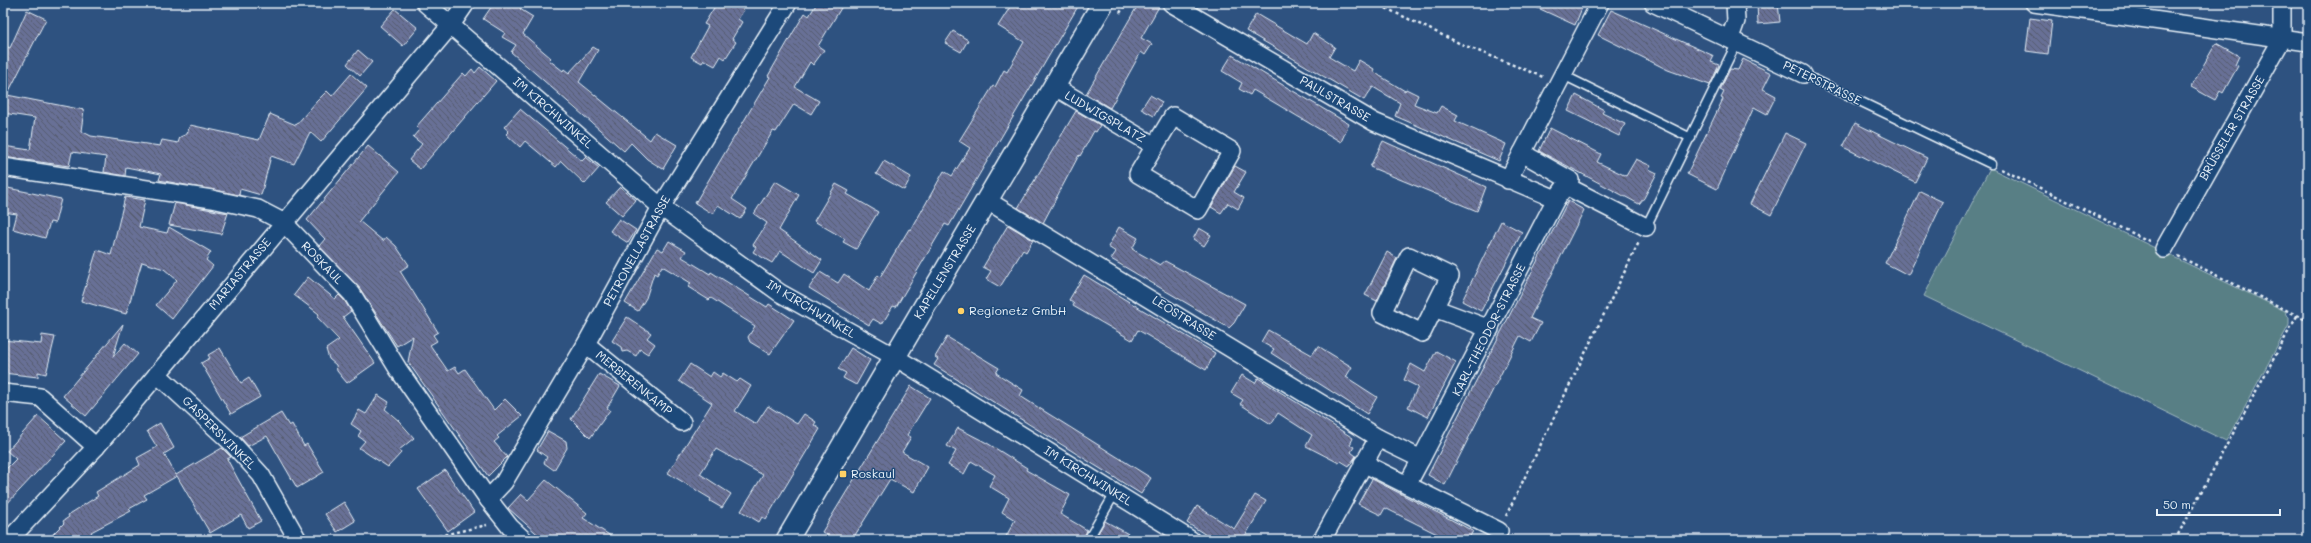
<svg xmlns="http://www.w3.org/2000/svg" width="2311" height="543" viewBox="0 0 2311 543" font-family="Mali,sans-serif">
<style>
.grass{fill:#587f85;stroke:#a0b8be}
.building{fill:url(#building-back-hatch);stroke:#e8f1f8}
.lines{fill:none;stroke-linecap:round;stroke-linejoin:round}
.service-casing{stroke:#e8f1f8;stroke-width:11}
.minor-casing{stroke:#e8f1f8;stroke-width:20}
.tertiary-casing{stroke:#e8f1f8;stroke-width:24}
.path{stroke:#e8f1f8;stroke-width:2.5;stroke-dasharray:3 3;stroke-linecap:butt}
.service{stroke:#1f4a7a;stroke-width:8}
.minor{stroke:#1f4a7a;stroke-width:17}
.tertiary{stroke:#1f4a7a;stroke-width:21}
.poi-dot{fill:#ffd166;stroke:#1f4a7a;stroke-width:1.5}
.labels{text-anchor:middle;stroke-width:3;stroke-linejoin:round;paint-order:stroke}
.street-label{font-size:12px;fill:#e8f1f8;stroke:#1f4a7a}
.poi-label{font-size:12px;fill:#e8f1f8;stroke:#1f4a7a;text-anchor:start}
</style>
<defs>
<pattern id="building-back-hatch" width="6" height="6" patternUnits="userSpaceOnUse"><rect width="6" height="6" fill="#687096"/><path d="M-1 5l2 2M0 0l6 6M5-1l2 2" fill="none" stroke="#575c70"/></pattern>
</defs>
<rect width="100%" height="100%" fill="#2e5280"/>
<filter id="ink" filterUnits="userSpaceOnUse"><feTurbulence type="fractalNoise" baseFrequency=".025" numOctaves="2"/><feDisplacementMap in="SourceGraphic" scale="8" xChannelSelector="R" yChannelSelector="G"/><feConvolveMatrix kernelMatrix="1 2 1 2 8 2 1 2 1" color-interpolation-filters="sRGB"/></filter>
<g filter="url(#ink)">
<path class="grass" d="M1990,168L2285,311L2289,318V325L2226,441L1924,296Z"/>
<g class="building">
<path d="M494,3H524L520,9L533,17L523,34L551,58L549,60L563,71L564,69L569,73L593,47L598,50L579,82L650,140L655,132L677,145L663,169L647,159L631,143L624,151L511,52L516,45L502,37L505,33L483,19Z"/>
<path d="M717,3H732L744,10L738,19L742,22L732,39L736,42L725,59L721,56L715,66L704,60L702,63L691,57L708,26L704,24Z"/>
<path d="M817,3H844L818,46L824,50L813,65L810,62L795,87L819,101L811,114L794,104L776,132L773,131L732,199L747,209L740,219L718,205L713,214L695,203L770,77L768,76L794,31L805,13L809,16Z"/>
<path d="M1022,3H1080L949,226L945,224L896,307L893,306L882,324L873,319L869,325L809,288L820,272L838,283L844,274L869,291L878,275L880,277L909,229L911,230L944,171L952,176L970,148L959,141L993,86L995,87L1004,70L1007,72L1024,42L998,26L1012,4L1019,8Z"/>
<path d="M1139,3H1161L1141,38L1152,44L1145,55L1141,52L1110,108L1086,94Z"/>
<path d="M1527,3H1584L1575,25Z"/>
<path d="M1757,3H1778L1780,22L1758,24Z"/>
<path d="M395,9L418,28L403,46L380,26Z"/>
<path d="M27,10L46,19L7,95L84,110L81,131L91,136L160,146L162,140L178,143L180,137L187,134L190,125L259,140L270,114L296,125L317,101L327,91L332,96L351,74L367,88L321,142L310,132L294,164L271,156L261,195L240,189L239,195L159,180L161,174L126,167L125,176L104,172L106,157L72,152L69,166L3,157V146L30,150L35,118L3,113V45L10,48Z"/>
<path d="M1611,10L1714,56L1711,62L1719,65L1710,85L1668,70L1598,35Z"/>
<path d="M1256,14L1307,44L1313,33L1335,47L1329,57L1353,71L1359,60L1374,69L1373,71L1380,76L1405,91L1406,89L1418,95L1414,104L1437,113L1441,106L1458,115L1455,121L1506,144L1499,161L1395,116L1400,103L1373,87L1364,100L1246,31Z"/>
<path d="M2030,18L2052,21L2048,54L2026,51Z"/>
<path d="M953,31L968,40L961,52L945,43Z"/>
<path d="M2216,43L2239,56L2235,65L2238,66L2223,93L2220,91L2215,100L2191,87Z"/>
<path d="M358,50L372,62L360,76L347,64Z"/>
<path d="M1232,55L1349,124L1341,142L1253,90L1250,95L1239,89L1242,83L1222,71Z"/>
<path d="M1743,59L1771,73L1763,89L1776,96L1767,114L1754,107L1717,189L1687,174L1723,99L1721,98L1724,92L1720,90L1730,69L1738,70Z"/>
<path d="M480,67L496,81L420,169L409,160L422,144L413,137L419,130L416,127L463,73L466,76L472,69L475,73Z"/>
<path d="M1150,95L1162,102L1154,116L1141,109Z"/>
<path d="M1576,95L1604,110L1602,113L1625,124L1619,136L1568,111Z"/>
<path d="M520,109L582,161L586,157L599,168L585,184L561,161L556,167L525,141L520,147L506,134L509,131L504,127Z"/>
<path d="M1076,111L1100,125L1096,132L1094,131L1080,156L1079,155L1043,223L1018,208Z"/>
<path d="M1855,123L1927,158L1915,182L1843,147Z"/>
<path d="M1550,128L1601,154L1597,162L1626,176L1636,159L1651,166L1649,169L1657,173L1644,198L1639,204L1539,151Z"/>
<path d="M1785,133L1806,143L1771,215L1750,204Z"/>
<path d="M1383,141L1486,187L1477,211L1370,167Z"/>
<path d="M368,146L399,172L359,221L383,241L386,237L396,246L409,265L400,271L438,332L433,335L437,341L430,345L448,371L455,367L459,373L465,369L494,410L505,399L522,416L497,436L499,438L494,442L507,457L488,476L408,362L413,336L397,346L360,289L319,246L325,239L307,220Z"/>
<path d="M884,161L911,177L904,190L876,174Z"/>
<path d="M1235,166L1246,172L1234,192L1244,198L1238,209L1228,203L1221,213L1211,207Z"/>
<path d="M775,181L799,195L779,230L822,260L814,273L780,251L772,263L753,252L756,247L753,245L767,223L754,214Z"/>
<path d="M836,184L849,191L847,194L878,212L856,249L843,242L845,239L814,221Z"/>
<path d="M3,187L61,199L55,223L50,222L45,238L13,229L17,214L3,212Z"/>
<path d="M620,187L636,200L622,216L606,202Z"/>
<path d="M1920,191L1943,202L1908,275L1885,263Z"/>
<path d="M125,197L145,200L139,227L167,233L169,227L211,252L206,260L213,266L172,319L156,305L177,280L164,269L142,262L126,314L81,301L97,250L111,255Z"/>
<path d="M1568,201L1584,210L1530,318L1541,323L1531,342L1520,336L1445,485L1428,475Z"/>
<path d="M175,203L228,213L221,234L169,225Z"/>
<path d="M619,219L636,230L628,243L610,231Z"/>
<path d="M1501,221L1522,232L1481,311L1462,301Z"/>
<path d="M1008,225L1033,240L1026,252L1023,250L1000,287L986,279L991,271L983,267Z"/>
<path d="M1119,227L1138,238L1132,249L1160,265L1165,261L1245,304L1234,323L1229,328L1111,259L1116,252L1108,247Z"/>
<path d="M1199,228L1211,235L1204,246L1193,239Z"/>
<path d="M669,241L686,251L682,257L710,274L711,272L767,307L769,304L794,320L770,354L750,342L748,337L755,326L711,298L709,300L688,287L691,283L662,266L657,275L654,273L646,298L638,311L625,303L657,248L663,251Z"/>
<path d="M1387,252L1397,258L1377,301L1365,295Z"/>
<path d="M1084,275L1215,353L1206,370L1138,330L1132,340L1073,306L1074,304L1069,300Z"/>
<path d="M308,277L335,299L339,295L344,300L351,311L343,317L375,363L347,383L337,371L336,365L329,359L326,349L339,340L317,317L319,314L294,295Z"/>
<path d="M627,317L651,333L647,338L655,344L648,354L640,349L636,356L627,351L622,352L621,347L612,341Z"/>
<path d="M123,324L113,357L125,343L138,354L86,416L63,396Z"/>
<path d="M1268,330L1312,355L1318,346L1352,367L1346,377L1377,397L1367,414L1271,353L1274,349L1261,342Z"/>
<path d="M42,335L55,337L46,374L38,372V377L3,373V340L41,344Z"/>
<path d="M947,337L999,368L996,373L1023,390L1020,396L1151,478L1141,494L934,365L938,359L935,357Z"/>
<path d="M220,348L241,383L249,378L260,397L231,414L201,363L210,358L208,355Z"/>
<path d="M851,348L870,360L856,385L843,378L846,373L838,369Z"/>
<path d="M1436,351L1456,362L1428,417L1408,407L1418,387L1404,380L1411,364L1425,372Z"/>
<path d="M690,364L710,377L713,372L720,377L723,373L737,382L740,379L751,386L735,411L756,424L768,406L797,424L804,414L816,422L814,425L820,429L766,519L762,517L759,522L741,511L763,475L716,449L700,474L731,494L722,508L710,501L711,499L668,473L712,403L679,381Z"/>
<path d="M599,374L620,386L607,408L610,410L590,438L571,419Z"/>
<path d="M1242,375L1255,383L1258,378L1353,438L1350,445L1354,447L1351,452L1356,456L1349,466L1341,461L1339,463L1306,446L1312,435L1278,413L1271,424L1240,404L1243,400L1231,393Z"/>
<path d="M911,386L930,398L907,435L911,437L902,452L928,467L914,492L890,479L852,540H835L822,532Z"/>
<path d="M378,395L389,402L385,409L399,421L414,438L399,450L401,453L388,467L359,448L365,441L358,436L361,431L351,424L359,410L366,414Z"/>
<path d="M281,413L289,426L292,424L304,446L307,444L324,472L297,488L267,436L248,446L240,437Z"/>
<path d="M38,416L66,441L3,508V472L16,459L7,451Z"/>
<path d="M160,423L174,448L164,454L176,475L222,448L231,457L227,459L261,521L248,528L241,515L210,533L177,476L144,495L147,499L129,509L131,511L91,532L96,540H47L64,523L63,521L69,517L68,515L98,496L96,492L140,465L137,458L157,447L147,431Z"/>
<path d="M958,428L987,443L1027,468L1026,470L1070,495L1060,514L1087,530L1083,540H1004L1015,520L1002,512L1009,498L989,486L995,475L971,461L964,474L948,465L956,451L947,446Z"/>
<path d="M548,431L566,441L567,448L554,470L544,463L547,457L537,450Z"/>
<path d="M445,470L474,512L448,531L418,489Z"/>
<path d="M1372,479L1473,531L1468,540H1449L1385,508L1381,515L1358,504Z"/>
<path d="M546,480L587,513L583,518L617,540H544L508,508L521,494L528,500Z"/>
<path d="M1255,495L1266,501L1245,536L1252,540H1214L1187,523L1197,506L1234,529Z"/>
<path d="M344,502L355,521L337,532L325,514Z"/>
<path d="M1105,521L1139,540H1094Z"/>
</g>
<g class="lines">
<defs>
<g id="service">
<path d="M1803,74L1991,164"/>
<path d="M1563,75L1691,138"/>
<path d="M1646,227L1737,42"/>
<path d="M1088,540L1115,493"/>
</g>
<g id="minor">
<path d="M425,3L661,207L780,293L895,357L1191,540"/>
<path d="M1171,3L1374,122L1556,199L1570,180L1522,153L1508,180"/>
<path d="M1653,3L1803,74"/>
<path d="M2034,3L2308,42"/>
<path d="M1730,38L1736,21L1735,3"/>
<path d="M1055,87L1155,146"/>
<path d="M1173,116L1232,151L1198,210L1138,174Z"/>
<path d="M1522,153L1600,3"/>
<path d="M3,167L212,199L258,209L283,222L352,294L398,369L488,499L510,527L524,540"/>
<path d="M1566,186L1646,227"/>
<path d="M988,201L1378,438L1421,459L1407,485"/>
<path d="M2164,249L2282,39V3"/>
<path d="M1409,256L1450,276L1422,333L1382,313Z"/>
<path d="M1434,308L1490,329"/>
<path d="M586,344L682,422"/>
<path d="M157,374L232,443L261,475L298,540"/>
<path d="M3,393L40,397L96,447"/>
<path d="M1421,459L1556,199"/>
<path d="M1363,463L1499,531"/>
<path d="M488,499L504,482L586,344L661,207L788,3"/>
<path d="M9,540L96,447L451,25L466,3"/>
<path d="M1322,540L1378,438"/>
</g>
<path id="tertiary" d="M787,540L1103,3"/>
</defs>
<use href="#service" class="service-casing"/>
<use href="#minor" class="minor-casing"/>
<use href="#tertiary" class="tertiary-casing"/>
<g class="path">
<path d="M1375,3L1461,44L1543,77"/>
<path d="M1120,13L1126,3"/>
<path d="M2001,169L2151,242"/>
<path d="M2178,256L2308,321"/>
<path d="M1506,516L1639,242"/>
<path d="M390,540L395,537L406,540"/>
<path d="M421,540L487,525"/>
<path d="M2175,540L2298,314"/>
</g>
<use href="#service" class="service"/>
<use href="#minor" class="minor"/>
<use href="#tertiary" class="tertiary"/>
</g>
</g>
<g class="poi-dot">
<circle cx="961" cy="311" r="4"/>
<rect x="839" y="470" width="8" height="8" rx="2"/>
</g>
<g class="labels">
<g class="street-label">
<text transform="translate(1822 83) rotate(26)" y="4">PETERSTRASSE</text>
<text transform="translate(1335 99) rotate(30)" y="4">PAULSTRASSE</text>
<text transform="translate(553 113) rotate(41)" y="4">IM KIRCHWINKEL</text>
<text transform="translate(1105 117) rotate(30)" y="4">LUDWIGSPLATZ</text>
<text transform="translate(2232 128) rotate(-60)" y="4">BRÜSSELER STRASSE</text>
<text transform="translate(637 251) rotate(-61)" y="4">PETRONELLASTRASSE</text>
<text transform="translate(322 263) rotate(46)" y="4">ROSKAUL</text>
<text transform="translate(945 272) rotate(-59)" y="4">KAPELLENSTRASSE</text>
<text transform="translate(240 274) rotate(-50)" y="4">MARIASTRASSE</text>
<text transform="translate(811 309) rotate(31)" y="4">IM KIRCHWINKEL</text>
<text transform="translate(1184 318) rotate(32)" y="4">LEOSTRASSE</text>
<text transform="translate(1489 330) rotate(-63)" y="4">KARL-THEODOR-STRASSE</text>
<text transform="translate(634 383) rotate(39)" y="4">MERBERENKAMP</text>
<text transform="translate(219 433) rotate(45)" y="4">GASPERSWINKEL</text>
<text transform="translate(1088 476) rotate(32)" y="4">IM KIRCHWINKEL</text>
</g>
<g class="poi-label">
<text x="969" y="315">Regionetz GmbH</text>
<text x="851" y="478">Roskaul</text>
</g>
</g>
<rect width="2311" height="543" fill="none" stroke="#1f4a7a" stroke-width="16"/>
<rect x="8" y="8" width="2295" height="527" fill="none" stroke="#e8f1f8" stroke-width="1.5" filter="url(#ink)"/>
<path d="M2157 509v6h123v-6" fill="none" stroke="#e8f1f8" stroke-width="2"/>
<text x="2163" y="509" font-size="12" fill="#e8f1f8" stroke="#1f4a7a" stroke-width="3" paint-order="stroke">50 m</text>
</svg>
